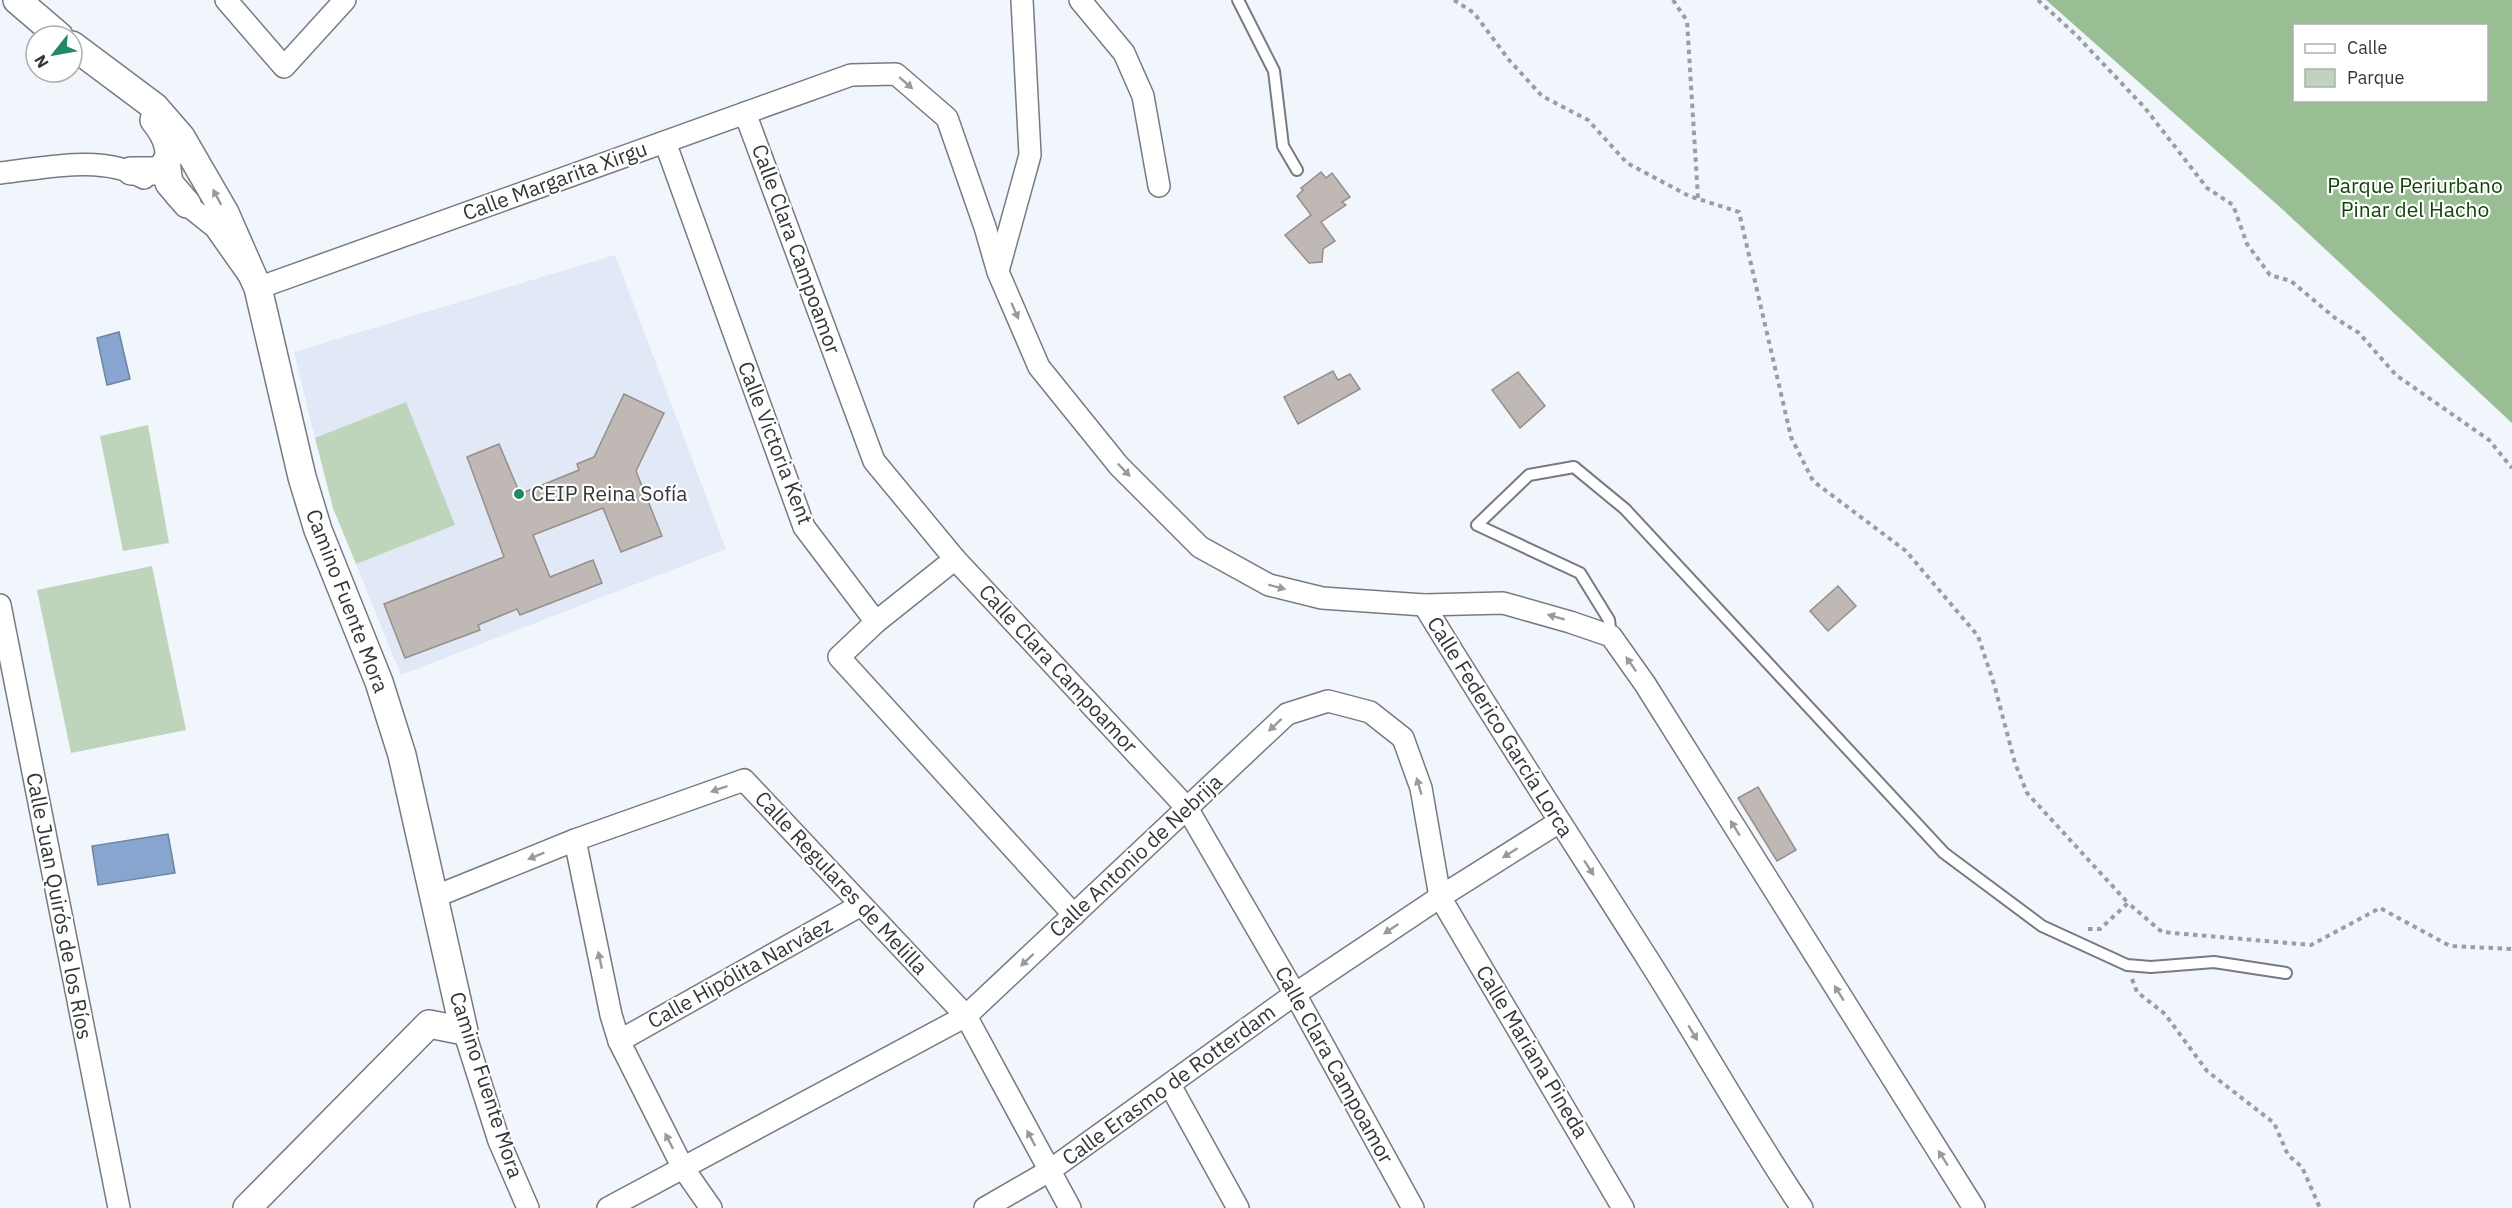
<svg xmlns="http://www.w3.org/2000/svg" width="2512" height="1208" viewBox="0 0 2512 1208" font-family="'IBM Plex Sans',sans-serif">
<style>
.built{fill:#e1e9f6}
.green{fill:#bfd5bb}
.forest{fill:#9abe94;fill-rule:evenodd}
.water{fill:#87a5cf;stroke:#6e84a2;stroke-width:1.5}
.building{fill:#bfb8b4;stroke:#958e8a;stroke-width:1.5}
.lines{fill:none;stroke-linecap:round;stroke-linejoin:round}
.service-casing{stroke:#777b81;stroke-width:14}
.minor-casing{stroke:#777b81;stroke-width:24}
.tertiary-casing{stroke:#777b81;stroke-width:30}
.path{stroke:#9a9da2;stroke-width:4;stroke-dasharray:4.5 4.5;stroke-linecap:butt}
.service{stroke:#fff;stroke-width:10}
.minor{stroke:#fff;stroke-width:21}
.tertiary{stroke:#fff;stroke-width:27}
.oneway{fill:#9a9a9c}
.poi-dot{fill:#218965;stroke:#fff;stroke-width:2}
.labels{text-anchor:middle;stroke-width:4.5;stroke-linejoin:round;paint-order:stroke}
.street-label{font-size:21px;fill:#343638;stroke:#fff}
.park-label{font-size:21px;fill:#13440a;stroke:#fff}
.poi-label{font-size:21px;fill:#343638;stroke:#fff;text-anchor:start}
</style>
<rect width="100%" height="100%" fill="#f1f5fc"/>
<path class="built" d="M615,255L726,549L401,675L356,564L315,438L294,352Z"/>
<g class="green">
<path d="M406,402L455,525L356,564L333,508L315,438Z"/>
<path d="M148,425L169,543L123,551L100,436Z"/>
<path d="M152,566L186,730L71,753L37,590Z"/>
</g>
<path class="forest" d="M2046,0H2512V423L2281,208ZM2294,26H2486V100H2294Z"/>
<g class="water">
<path d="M119,332L130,379L107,385L97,338Z"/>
<path d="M168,834L175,873L98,885L92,846Z"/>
</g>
<g class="building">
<path d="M1321,172L1326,178L1332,173L1350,197L1342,202L1346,205L1321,222L1335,241L1323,249L1322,262L1309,263L1285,235L1311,215L1297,196L1303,190L1301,188Z"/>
<path d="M1333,371L1338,380L1350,374L1360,389L1298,424L1284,397Z"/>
<path d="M1518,372L1545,406L1520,428L1492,390Z"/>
<path d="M624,394L664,413L636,471L662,536L621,552L603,508L533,535L550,577L593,560L602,583L520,615L517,609L478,625L480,630L405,658L384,604L504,557L467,457L499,444L520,494L579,470L577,464L594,457Z"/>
<path d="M1838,586L1856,606L1828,631L1810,611Z"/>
<path d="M1758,787L1796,850L1777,861L1738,798Z"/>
</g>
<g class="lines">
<defs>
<g id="service">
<path d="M1238,0L1274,71L1283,146L1297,170"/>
<path d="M1611,636L1609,620L1580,573L1477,525L1529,475L1574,467L1625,509L1944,853L2042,926L2127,965L2151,967L2214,962L2286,973"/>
</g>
<g id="minor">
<path d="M226,0L284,67L345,0"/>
<path d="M1080,0L1124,53L1143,96L1159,186"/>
<path d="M745,113L874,461L955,559L1187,808L1295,994L1413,1208"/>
<path d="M665,142L804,527L876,622L839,657L1074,915"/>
<path d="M0,173C45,168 102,154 144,178"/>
<path d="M176,196L215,227L258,288L851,75L896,74L947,118L985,227L998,272L1039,367L1119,466L1200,547L1269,585L1322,598L1424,605L1503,603L1570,622L1611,636L1645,684L1974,1208"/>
<path d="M998,271L1030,155L1022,0"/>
<path d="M0,605L119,1208"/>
<path d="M1424,605C1497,725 1574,843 1649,961C1701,1043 1748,1128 1802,1208"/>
<path d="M876,622L955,559"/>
<path d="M575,840L611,1015L619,1041L683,1168L711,1208"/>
<path d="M434,897L575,840L744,780L966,1016L1070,1208"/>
<path d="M464,1031L499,1141L528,1208"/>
<path d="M619,1041L861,905"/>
<path d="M1170,1085L1238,1208"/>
<path d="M608,1208L966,1016L1287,714L1328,701L1370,712L1403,738L1421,788L1440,897L1559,822"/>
<path d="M985,1208L1049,1171L1295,994L1440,897L1623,1208"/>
</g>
<g id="tertiary">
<path d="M17,0L59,36"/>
<path d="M72,45L155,107L181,137L225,213L258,288L302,477L318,530L379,682L402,755L464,1031L429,1024L247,1208"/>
<path d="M166,162L169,183L187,204"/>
<path d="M131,171H157C179,159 166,135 154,120"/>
</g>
</defs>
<use href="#service" class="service-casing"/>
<use href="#minor" class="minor-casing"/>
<use href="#tertiary" class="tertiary-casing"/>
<g class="path">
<path d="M1454,0L1474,13L1509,60L1542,96L1588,120L1627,163L1689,196L1739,212L1791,437L1813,481L1906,551L1978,636L1994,684L2015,763L2027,793L2128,903"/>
<path d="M1673,0L1687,21L1698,198"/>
<path d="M2038,0L2076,35L2145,108L2207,188L2233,205L2247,244L2270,275L2291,281L2335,318L2359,333L2396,375L2489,440L2512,468"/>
<path d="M2088,929H2100L2128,903L2162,932L2311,945L2380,908L2450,946L2512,949"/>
<path d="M2132,979L2137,992L2165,1014L2207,1071L2274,1123L2288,1155L2302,1167L2320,1208"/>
</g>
<use href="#service" class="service"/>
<use href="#minor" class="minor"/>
<use href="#tertiary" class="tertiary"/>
</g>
<defs><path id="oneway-solid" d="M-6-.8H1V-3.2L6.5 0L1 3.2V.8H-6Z" transform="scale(1.5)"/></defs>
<g class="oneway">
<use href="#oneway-solid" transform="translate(906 83) rotate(41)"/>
<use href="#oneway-solid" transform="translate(217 197) rotate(-118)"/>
<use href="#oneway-solid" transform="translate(1015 311) rotate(66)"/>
<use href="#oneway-solid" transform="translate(1124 470) rotate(46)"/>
<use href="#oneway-solid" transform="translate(1277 587) rotate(15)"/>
<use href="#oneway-solid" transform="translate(1556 617) rotate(-164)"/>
<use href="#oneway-solid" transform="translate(1631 664) rotate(-125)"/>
<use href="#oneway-solid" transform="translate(1275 725) rotate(137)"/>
<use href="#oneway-solid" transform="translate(1419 786) rotate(-106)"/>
<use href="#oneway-solid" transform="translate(719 789) rotate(161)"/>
<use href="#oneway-solid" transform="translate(1735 828) rotate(-122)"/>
<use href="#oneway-solid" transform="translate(1510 853) rotate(148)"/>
<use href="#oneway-solid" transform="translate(536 856) rotate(158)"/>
<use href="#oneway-solid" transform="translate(1589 868) rotate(57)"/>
<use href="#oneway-solid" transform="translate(1391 929) rotate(146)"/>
<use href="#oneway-solid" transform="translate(600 960) rotate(-102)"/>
<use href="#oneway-solid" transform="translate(1027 960) rotate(137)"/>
<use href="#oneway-solid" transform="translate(1839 993) rotate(-122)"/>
<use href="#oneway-solid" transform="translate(1693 1033) rotate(59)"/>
<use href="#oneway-solid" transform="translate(1031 1138) rotate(-118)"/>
<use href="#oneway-solid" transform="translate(669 1141) rotate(-117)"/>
<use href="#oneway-solid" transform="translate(1943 1158) rotate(-122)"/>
</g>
<circle class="poi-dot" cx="519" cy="494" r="6"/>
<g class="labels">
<g class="street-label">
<text transform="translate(555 181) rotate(-20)" y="7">Calle Margarita Xirgu</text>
<text transform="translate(796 249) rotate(70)" y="7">Calle Clara Campoamor</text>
<text transform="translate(775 443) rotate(69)" y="7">Calle Victoria Kent</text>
<text transform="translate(347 601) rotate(69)" y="7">Camino Fuente Mora</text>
<text transform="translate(1058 669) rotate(47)" y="7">Calle Clara Campoamor</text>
<text transform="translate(1500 727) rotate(58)" y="7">Calle Federico García Lorca</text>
<text transform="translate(1136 856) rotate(-43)" y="7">Calle Antonio de Nebrija</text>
<text transform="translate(841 883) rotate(47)" y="7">Calle Regulares de Melilla</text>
<text transform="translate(59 906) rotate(79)" y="7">Calle Juan Quirós de los Ríos</text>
<text transform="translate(740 973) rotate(-29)" y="7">Calle Hipólita Narváez</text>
<text transform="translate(1532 1052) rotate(59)" y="7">Calle Mariana Pineda</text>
<text transform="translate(1334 1065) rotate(61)" y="7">Calle Clara Campoamor</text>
<text transform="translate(486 1085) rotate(72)" y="7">Camino Fuente Mora</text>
<text transform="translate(1169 1085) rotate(-36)" y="7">Calle Erasmo de Rotterdam</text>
</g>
<g class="park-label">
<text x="2415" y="193">Parque Periurbano<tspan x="2415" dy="24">Pinar del Hacho</tspan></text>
</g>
<g class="poi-label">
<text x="531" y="501">CEIP Reina Sofía</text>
</g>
</g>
<rect x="2293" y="24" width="195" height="78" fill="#ffffff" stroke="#aeafaf" stroke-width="1.5"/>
<rect x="2305" y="44" width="30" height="9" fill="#ffffff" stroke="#aeafaf" stroke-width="1.5"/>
<text x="2347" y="54" font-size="18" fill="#343638">Calle</text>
<rect x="2305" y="69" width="30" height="18" fill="#bfd5bb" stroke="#aeafaf" stroke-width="1.5"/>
<text x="2347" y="84" font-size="18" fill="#343638">Parque</text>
<g transform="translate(54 54) rotate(239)"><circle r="28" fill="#ffffff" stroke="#aeafaf" stroke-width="1.5"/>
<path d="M0-4.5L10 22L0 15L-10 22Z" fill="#218965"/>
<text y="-9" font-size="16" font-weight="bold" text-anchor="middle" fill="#343638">N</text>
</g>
</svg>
